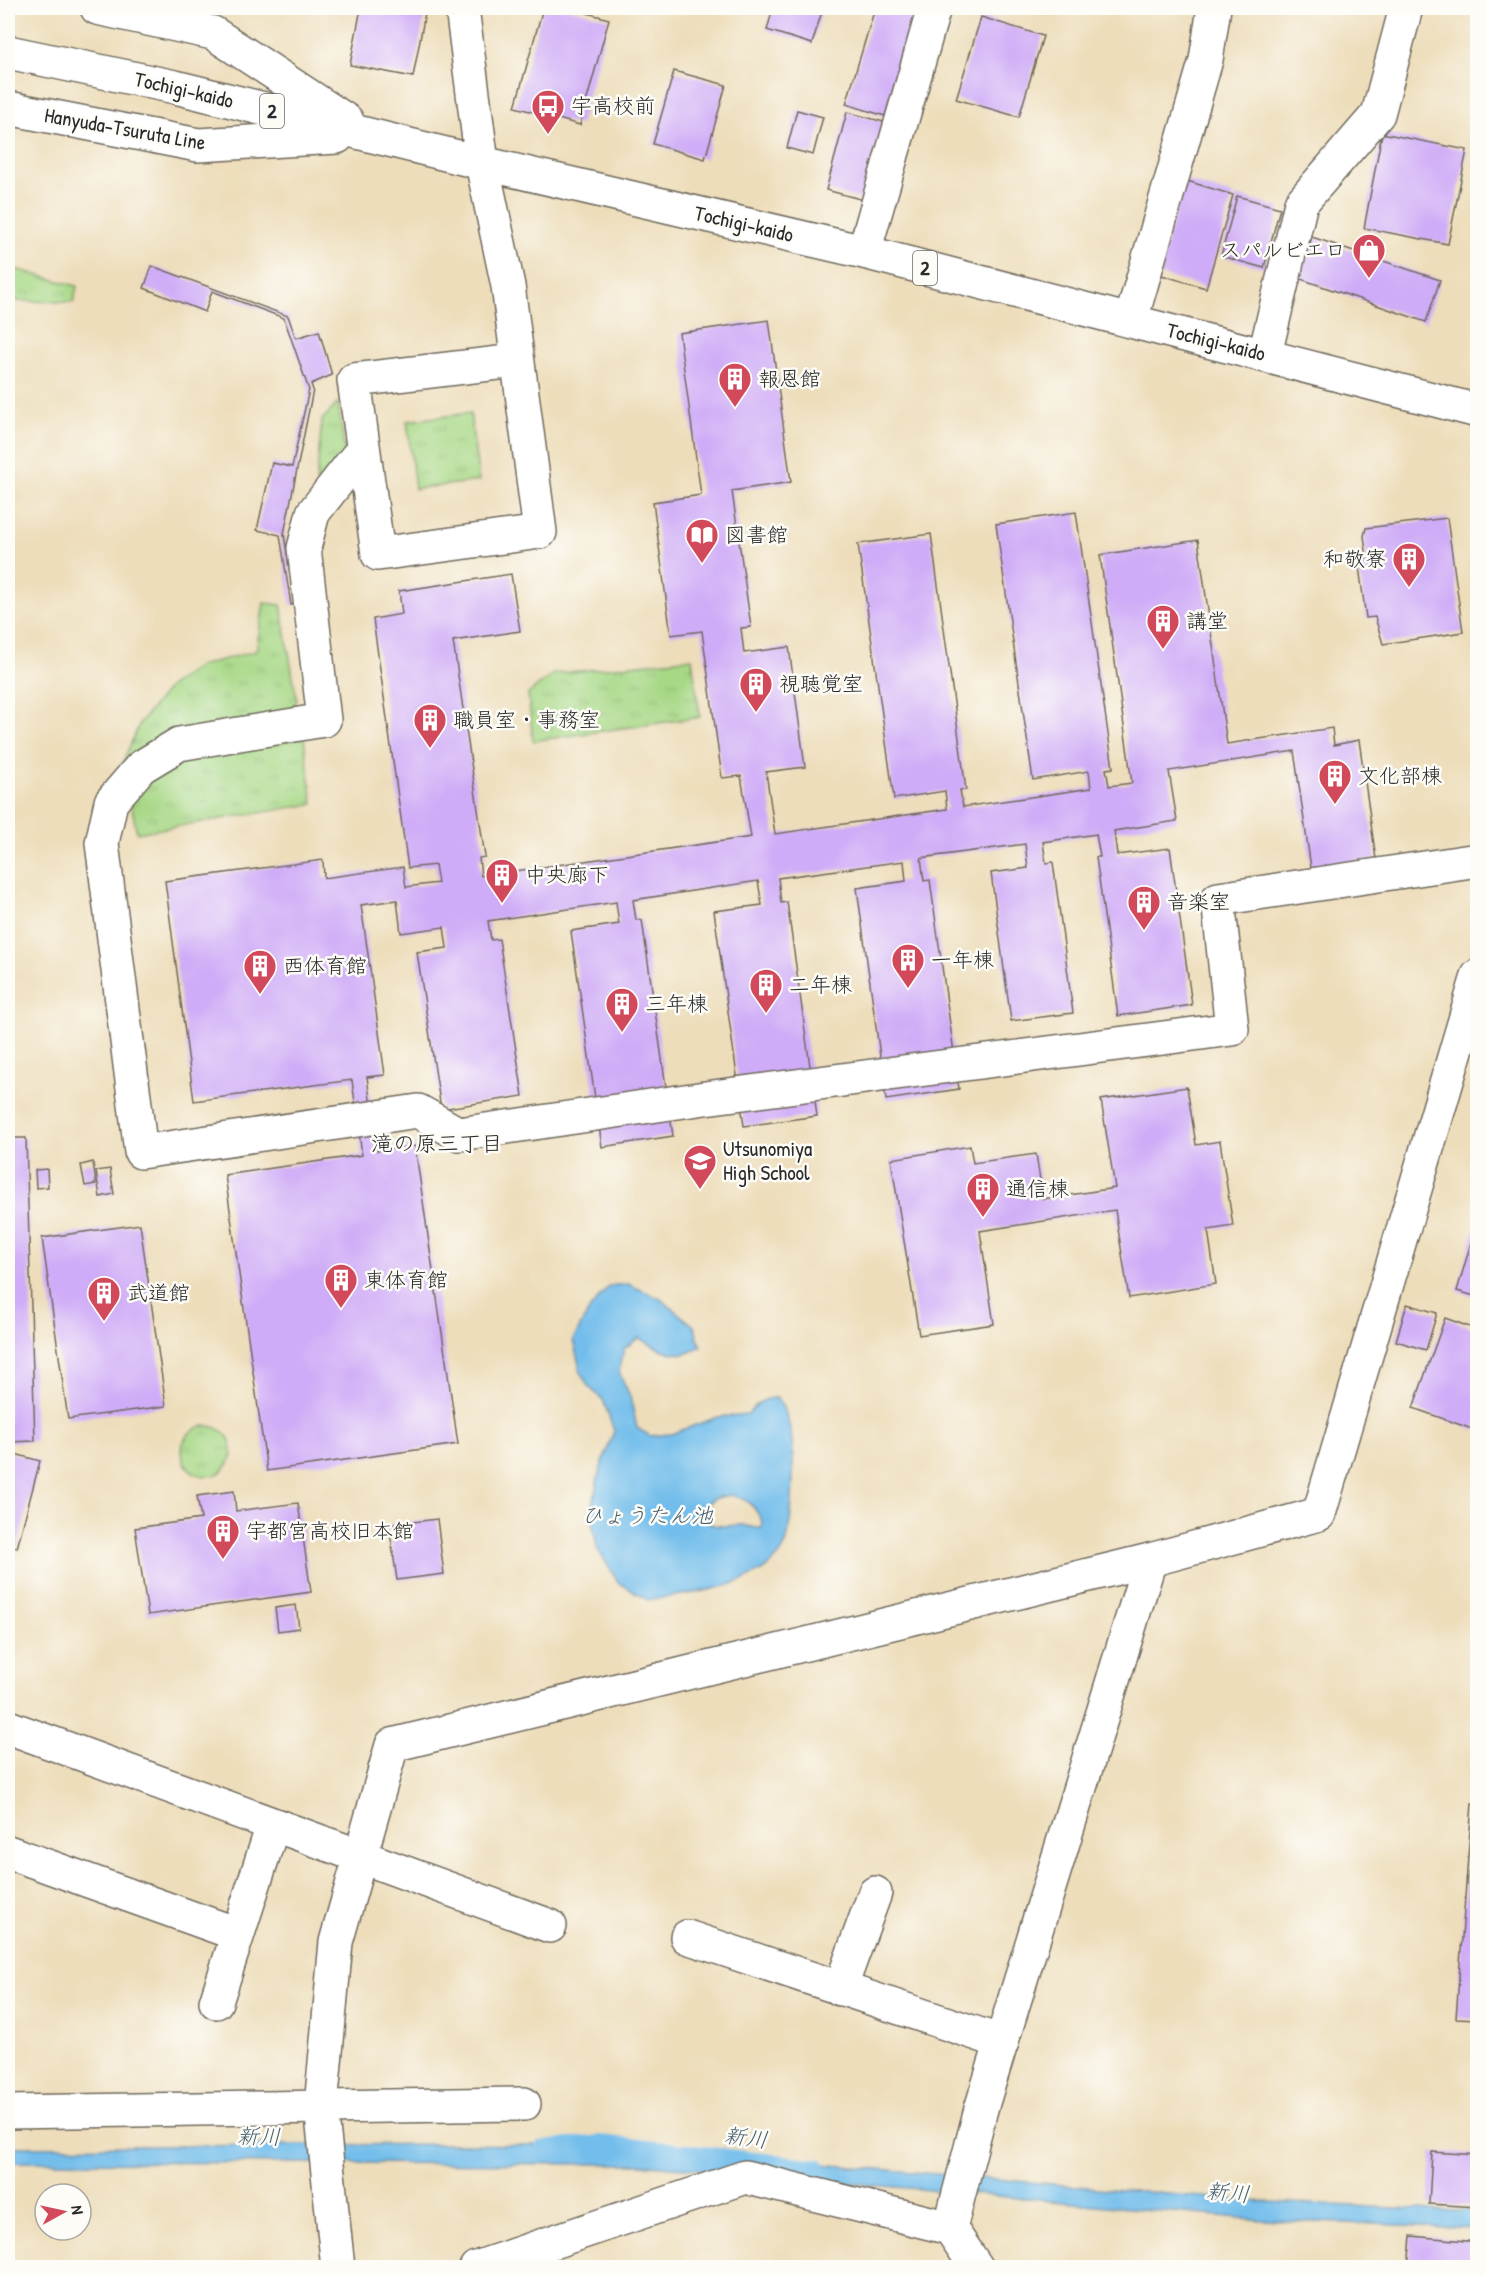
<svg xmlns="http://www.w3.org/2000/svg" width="1485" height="2275" viewBox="0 0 1485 2275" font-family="'Patrick Hand','Klee One',sans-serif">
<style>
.grass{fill:url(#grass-tufts);stroke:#698258;stroke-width:1.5}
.water{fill:#72bdeb;stroke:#4e748b;stroke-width:1.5;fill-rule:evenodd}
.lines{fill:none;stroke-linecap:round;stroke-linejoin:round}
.stream{stroke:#72bdeb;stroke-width:12}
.building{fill:#cfacf7}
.minor-casing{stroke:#6f695d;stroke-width:36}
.major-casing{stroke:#6f695d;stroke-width:36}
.minor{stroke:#fff;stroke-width:33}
.major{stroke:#fff;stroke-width:33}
.labels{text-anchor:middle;stroke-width:5;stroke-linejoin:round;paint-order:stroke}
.shield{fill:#fdfcf7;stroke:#6a6a68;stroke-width:1.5}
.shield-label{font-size:20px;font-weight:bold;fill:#2b2b2b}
.street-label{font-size:21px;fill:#2b2b2b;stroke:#fdfcf7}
.poi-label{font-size:21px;fill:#2b2b2b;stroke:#fdfcf7;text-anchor:start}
.neighbourhood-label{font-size:22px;fill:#2b2b2b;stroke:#fdfcf7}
.water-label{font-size:22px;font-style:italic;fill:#445e6e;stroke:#fdfcf7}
</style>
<defs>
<pattern id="grass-tufts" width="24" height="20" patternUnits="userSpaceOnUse" patternTransform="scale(1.5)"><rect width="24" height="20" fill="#a7d886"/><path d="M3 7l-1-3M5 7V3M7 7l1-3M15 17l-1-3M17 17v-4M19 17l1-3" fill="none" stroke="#90ba74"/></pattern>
</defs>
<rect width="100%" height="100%" fill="#fdfcf7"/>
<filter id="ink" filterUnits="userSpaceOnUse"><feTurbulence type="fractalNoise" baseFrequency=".0167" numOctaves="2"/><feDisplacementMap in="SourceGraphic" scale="12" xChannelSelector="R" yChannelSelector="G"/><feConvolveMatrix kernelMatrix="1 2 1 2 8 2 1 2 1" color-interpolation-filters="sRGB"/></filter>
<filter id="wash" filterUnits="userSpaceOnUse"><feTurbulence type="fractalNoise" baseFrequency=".008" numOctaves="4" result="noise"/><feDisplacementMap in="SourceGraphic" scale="24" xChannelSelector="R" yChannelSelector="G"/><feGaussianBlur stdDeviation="1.35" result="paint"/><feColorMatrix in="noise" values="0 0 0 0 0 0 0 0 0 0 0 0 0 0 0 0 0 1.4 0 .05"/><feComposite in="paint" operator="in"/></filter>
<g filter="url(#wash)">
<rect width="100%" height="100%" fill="#edddba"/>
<g class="grass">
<path d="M8,267L77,286L74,302L8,301Z"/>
<path d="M338,403L345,453L316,483L322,420Z"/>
<path d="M470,413L479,481L415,489L407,421Z"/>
<path d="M264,603L281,605L297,701L287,715L121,766L140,723L169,687L199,666L256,651Z"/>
<path d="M692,658L700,717L533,741L528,694L553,674Z"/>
<path d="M304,738L313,804L137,833L130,799L147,780L184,758Z"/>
<circle cx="207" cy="1451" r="25"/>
</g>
<g class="water">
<path d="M628,1284L659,1298L694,1326L701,1346C697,1348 691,1352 687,1353C671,1356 652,1346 639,1338L624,1349L619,1372L630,1396L637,1428L650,1436L671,1434L718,1417L748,1414C757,1403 763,1398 777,1398C793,1419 793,1447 793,1473C793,1488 791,1533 785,1546C767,1587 687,1594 648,1600L618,1582L597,1548L591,1514L599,1473L614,1431L603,1400L588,1386L581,1373L573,1340L590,1309L609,1286ZM731,1495C749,1499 757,1508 763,1525L761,1528C754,1529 749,1526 742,1525C726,1524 706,1533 702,1510C710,1498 717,1497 731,1495Z"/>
<path d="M456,2144L611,2146L1249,2201L1477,2212V2228L1262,2220L640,2164L8,2162V2147Z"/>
</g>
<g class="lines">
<path class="stream" d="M541,2147L601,2141L819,2165"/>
</g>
<g id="blocks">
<g class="building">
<path d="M361,8H426L413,77L350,65Z"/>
<path d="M543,8H569L609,19L580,125L515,107Z"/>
<path d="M773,8H823L812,44L767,30Z"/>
<path d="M875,8H917L885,116L846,104Z"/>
<path d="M981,17L1043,36L1019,117L956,99Z"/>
<path d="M674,71L726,85L705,159L653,144Z"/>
<path d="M797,110L823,117L813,155L787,148Z"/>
<path d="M847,112L884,122L864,200L826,190Z"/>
<path d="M1382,133L1467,150L1448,244L1364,228Z"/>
<path d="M1184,180L1233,195L1206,288L1158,274Z"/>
<path d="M1237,196L1280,208L1264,268L1221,256Z"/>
<path d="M1312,237L1440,280L1426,322L1298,278Z"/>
<path d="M152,266L288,316L296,338L319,331L332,375L311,384L313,390L284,534L295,605H291L280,535L257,530L272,463L292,467L309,390L284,318L212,291L205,312L144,288Z"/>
<path d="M769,320L791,482L732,491L751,627L741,628L744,653L789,647L805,767L766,772L775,834L947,809L945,791L894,799L858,544L931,534L966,790H960L963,807L1091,788L1089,771L1033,780L996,524L1076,512L1113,768L1106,769L1109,786L1132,783L1100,555L1198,540L1227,744L1332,728L1334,745L1359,740L1376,859L1311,868L1294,751L1169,771L1177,821L1114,831L1117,855L1170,848L1192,1005L1118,1016L1096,857H1100L1096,834L1043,842L1046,863L1053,862L1073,1013L1011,1021L991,873L1028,868L1025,844L921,858L924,881L930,880L959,1089L886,1100L857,888L906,881L904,861L778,878L781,903L787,902L817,1116L744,1126L714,911L762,905L758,881L633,900L636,920H642L673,1136L602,1147L571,931L619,924L616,902L488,921L491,940L499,939L523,1096L441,1109L417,952L447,948L444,927L401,933L397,900L361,905L385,1075L367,1077L377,1151L415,1146L458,1444L267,1471L225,1175L362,1155L352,1080L194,1101L165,881L323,860L324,878L403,867L406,887L438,883L435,865L408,868L373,619L402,614L399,591L511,574L520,631L453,641L485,857L479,858L481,876L751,837L741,776L722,778L702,631L671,635L653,502L701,495L679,333Z"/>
<path d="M1447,518L1463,632L1383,644L1375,617L1366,618L1358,559L1367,558L1364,536L1366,528Z"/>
<path d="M1187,1087L1196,1145L1220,1141L1233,1226L1208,1230L1216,1284L1129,1298L1115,1210L980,1231L994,1324L919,1335L891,1159L970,1146L973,1163L1036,1154L1043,1199L1115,1188L1101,1100Z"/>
<path d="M8,1138H26L35,1441L8,1442Z"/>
<path d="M93,1162L96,1184L85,1186L81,1165Z"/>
<path d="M47,1169L48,1187L36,1188L35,1170Z"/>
<path d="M110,1169L114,1194L100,1197L96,1171Z"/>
<path d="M1477,1222H1478V1297L1457,1291Z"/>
<path d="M140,1224L166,1406L68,1419L42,1238Z"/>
<path d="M1407,1304L1437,1313L1426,1350L1396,1341Z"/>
<path d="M1445,1318L1478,1330V1422L1475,1430L1413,1408Z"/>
<path d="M8,1452L40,1461L17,1548L8,1545Z"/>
<path d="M234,1491L236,1511L298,1503L311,1592L148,1615L135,1528L201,1519L197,1496Z"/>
<path d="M437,1519L444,1574L397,1580L389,1525Z"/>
<path d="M296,1605L299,1628L278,1631L275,1608Z"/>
<path d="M1472,1803L1478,1804V2019L1456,2018Z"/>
<path d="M1432,2152L1478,2155V2207L1429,2204Z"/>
<path d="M1411,2236L1478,2242V2268H1408Z"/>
</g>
</g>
</g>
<g filter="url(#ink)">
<use href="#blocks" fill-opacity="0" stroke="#6f695d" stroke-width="1.5"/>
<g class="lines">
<defs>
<g id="minor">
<path d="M462,8L482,163L508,286L540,532L378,554L354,380L517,361"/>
<path d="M864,252L934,8"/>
<path d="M1131,320L1206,60L1214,8"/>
<path d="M1265,354L1301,203L1378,114L1406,8"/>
<path d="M363,449L313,513L304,548L324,720L179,744L141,767L111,802L102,843L141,1152L418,1111L459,1134L705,1098L1232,1029L1218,899L1478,860"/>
<path d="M8,1727L550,1926"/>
<path d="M8,1852L237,1934"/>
<path d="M687,1937L1002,2042"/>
<path d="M840,1989L875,1893"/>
<path d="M216,2002L273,1825"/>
<path d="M8,2112L524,2104"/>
<path d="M338,2268L321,2107L336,1942L392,1745L1150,1560"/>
<path d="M476,2268L745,2177L950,2228"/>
<path d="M977,2268L950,2228L981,2109L1150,1560L1319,1514L1478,976"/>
</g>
<g id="major">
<path d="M97,8L213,33L347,121"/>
<path d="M8,52L175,87L482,163L864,252L1478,411"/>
<path d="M8,108L198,145L337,137"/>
</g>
</defs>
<use href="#minor" class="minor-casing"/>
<use href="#major" class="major-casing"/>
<use href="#minor" class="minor"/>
<use href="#major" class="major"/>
</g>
</g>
<defs>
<symbol id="bus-pin" viewBox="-11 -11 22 30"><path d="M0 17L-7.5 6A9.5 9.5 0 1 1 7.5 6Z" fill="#d1495b" stroke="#fdfcf7"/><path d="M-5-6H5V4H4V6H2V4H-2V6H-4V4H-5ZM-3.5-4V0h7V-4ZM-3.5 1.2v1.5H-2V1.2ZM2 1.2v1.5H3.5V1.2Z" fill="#fff"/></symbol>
<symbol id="shop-pin" viewBox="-11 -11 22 30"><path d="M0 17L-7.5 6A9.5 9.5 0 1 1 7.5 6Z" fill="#d1495b" stroke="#fdfcf7"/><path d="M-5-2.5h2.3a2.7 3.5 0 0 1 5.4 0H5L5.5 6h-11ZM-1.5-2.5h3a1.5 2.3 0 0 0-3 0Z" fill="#fff"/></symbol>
<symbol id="building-pin" viewBox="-11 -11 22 30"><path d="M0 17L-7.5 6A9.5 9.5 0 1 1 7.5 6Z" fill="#d1495b" stroke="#fdfcf7"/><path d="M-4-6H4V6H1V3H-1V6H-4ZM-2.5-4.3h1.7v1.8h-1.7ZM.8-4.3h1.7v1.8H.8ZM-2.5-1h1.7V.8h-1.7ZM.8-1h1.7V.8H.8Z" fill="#fff"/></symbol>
<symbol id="library-pin" viewBox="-11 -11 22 30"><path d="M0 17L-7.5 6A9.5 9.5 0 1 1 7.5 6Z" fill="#d1495b" stroke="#fdfcf7"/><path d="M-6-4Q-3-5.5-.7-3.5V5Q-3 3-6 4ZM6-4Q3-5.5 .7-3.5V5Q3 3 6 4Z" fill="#fff"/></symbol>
<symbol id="school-pin" viewBox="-11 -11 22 30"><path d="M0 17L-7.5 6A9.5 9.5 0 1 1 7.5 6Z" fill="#d1495b" stroke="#fdfcf7"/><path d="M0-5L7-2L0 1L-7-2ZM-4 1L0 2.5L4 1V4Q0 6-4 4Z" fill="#fff"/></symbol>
</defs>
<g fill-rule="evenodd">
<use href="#bus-pin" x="529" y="87" width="38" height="52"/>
<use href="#shop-pin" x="1350" y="231" width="38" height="52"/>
<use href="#building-pin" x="716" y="360" width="38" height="52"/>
<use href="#library-pin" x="683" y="516" width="38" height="52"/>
<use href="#building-pin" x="1390" y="540" width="38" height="52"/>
<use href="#building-pin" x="1144" y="602" width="38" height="52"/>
<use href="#building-pin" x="737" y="665" width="38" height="52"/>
<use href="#building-pin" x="411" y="701" width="38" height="52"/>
<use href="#building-pin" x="1316" y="757" width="38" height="52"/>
<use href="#building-pin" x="483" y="856" width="38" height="52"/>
<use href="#building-pin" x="1125" y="883" width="38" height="52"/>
<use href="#building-pin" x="889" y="941" width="38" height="52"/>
<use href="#building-pin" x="241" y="947" width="38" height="52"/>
<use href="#building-pin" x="747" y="966" width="38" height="52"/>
<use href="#building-pin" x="603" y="985" width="38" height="52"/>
<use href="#school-pin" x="681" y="1142" width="38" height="52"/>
<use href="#building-pin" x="964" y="1170" width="38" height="52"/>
<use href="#building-pin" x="322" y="1261" width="38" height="52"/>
<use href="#building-pin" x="85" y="1274" width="38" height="52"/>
<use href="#building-pin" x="204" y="1512" width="38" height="52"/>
</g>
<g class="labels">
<g class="shield">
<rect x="260" y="94" width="24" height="34" rx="4.5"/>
<rect x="913" y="251" width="24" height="34" rx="4.5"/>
</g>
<g class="shield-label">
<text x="272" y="118">2</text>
<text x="925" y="275">2</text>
</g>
<g class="street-label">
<text transform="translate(184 90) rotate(13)" y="7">Tochigi-kaido</text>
<text transform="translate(125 129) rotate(10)" y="7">Hanyuda-Tsuruta Line</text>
<text transform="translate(744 224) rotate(13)" y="7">Tochigi-kaido</text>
<text transform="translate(1216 342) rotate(14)" y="7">Tochigi-kaido</text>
</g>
<g class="poi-label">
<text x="571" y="113">宇高校前</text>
<text x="1346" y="257" text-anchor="end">スパルビエロ</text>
<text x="758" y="386">報恩館</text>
<text x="725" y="542">図書館</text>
<text x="1386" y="566" text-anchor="end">和敬寮</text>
<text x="1186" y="628">講堂</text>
<text x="779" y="691">視聴覚室</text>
<text x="453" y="727">職員室・事務室</text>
<text x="1358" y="783">文化部棟</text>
<text x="525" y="882">中央廊下</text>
<text x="1167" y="909">音楽室</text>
<text x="931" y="967">一年棟</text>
<text x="283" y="973">西体育館</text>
<text x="789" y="992">二年棟</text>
<text x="645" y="1011">三年棟</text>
<text x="723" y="1156">Utsunomiya<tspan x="723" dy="24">High School</tspan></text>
<text x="1006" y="1196">通信棟</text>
<text x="364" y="1287">東体育館</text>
<text x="127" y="1300">武道館</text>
<text x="246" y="1538">宇都宮高校旧本館</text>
</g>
<g class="neighbourhood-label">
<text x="437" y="1151">滝の原三丁目</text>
</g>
<g class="water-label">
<text x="647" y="1523">ひょうたん池</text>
<text transform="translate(259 2136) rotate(1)" y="8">新川</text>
<text transform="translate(746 2137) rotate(7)" y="8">新川</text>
<text transform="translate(1228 2192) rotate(5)" y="8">新川</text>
</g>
</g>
<rect width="1485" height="2275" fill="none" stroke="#fdfcf7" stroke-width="30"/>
<g transform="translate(63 2212) rotate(82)"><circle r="28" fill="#fdfcf7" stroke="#a9a8a5" stroke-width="1.5"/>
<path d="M0-4.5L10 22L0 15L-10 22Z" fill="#d1495b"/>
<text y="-9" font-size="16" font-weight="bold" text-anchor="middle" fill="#2b2b2b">N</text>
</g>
</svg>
